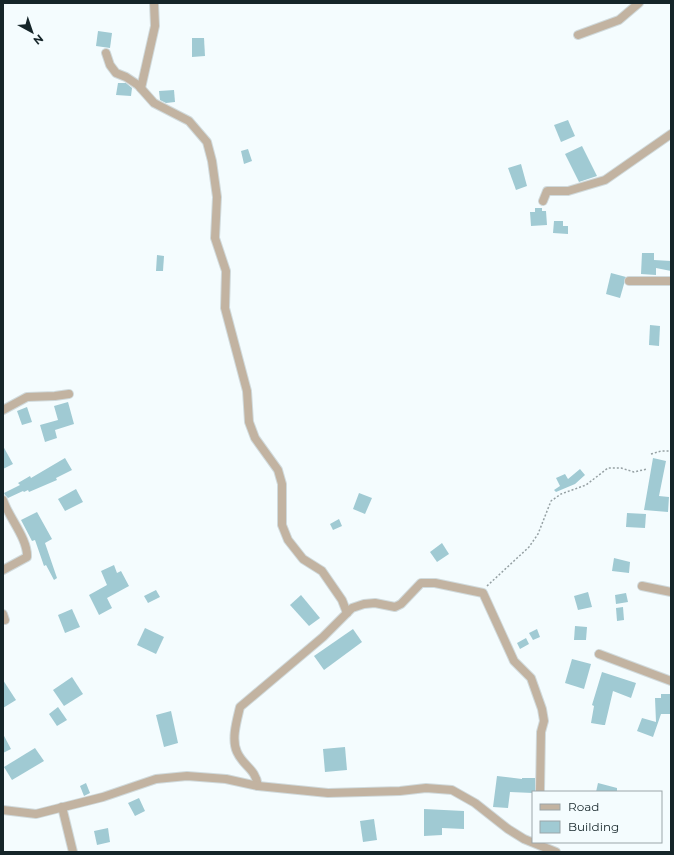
<svg xmlns="http://www.w3.org/2000/svg" width="674" height="855" viewBox="0 0 674 855" font-family="Montserrat,sans-serif">
<style>
.building{fill:#a0cad3}
.lines{fill:none;stroke-linecap:round;stroke-linejoin:round}
.minor-casing{stroke:#d0dadc;stroke-width:10}
.path{stroke:#95a0a3;stroke-width:1.5;stroke-dasharray:2 2;stroke-linecap:butt}
.minor{stroke:#c2b3a1;stroke-width:8}
</style>
<rect width="100%" height="100%" fill="#f4fcfe"/>
<g class="building">
<path d="M98,31L112,33L110,48L96,46Z"/>
<path d="M192,38H204L205,56L192,57Z"/>
<path d="M118,83H126L132,88L131,96L116,95Z"/>
<path d="M174,90L175,102L166,103L160,100L159,91Z"/>
<path d="M568,120L575,136L561,142L554,125Z"/>
<path d="M582,146L597,176L579,182L565,154Z"/>
<path d="M248,149L252,161L244,164L241,151Z"/>
<path d="M521,164L527,186L516,190L508,168Z"/>
<path d="M535,208H542V211H546L547,225L531,226L530,212H535Z"/>
<path d="M554,221H563V226H568V234L553,233Z"/>
<path d="M642,253H654V260L671,261V271L656,268V275L641,274Z"/>
<path d="M157,255L164,256L163,271H156Z"/>
<path d="M611,273L626,277L620,298L606,294Z"/>
<path d="M650,325L660,326L659,346L649,345Z"/>
<path d="M68,402L74,424L55,430L57,438L45,442L40,425L58,420L54,406Z"/>
<path d="M27,407L32,422L22,425L17,411Z"/>
<path d="M3,446L13,464L3,469Z"/>
<path d="M65,458L72,470L56,478L57,480L29,492L28,490L24,492L23,491L8,498L5,495L4,493L20,485L18,483L30,476L31,478Z"/>
<path d="M653,458L666,461L659,496L669,497L668,512L644,510Z"/>
<path d="M580,469L585,475L575,484L556,492L554,490L560,486L556,478L565,474L568,479Z"/>
<path d="M76,489L83,502L65,511L58,499Z"/>
<path d="M359,493L372,498L365,514L353,509Z"/>
<path d="M37,512L52,539L45,543L57,578L54,580L46,565L44,566L35,540L32,541L21,520Z"/>
<path d="M627,513L646,514L645,528L626,527Z"/>
<path d="M339,519L342,526L333,530L330,524Z"/>
<path d="M442,543L449,554L437,562L430,552Z"/>
<path d="M614,558L630,562L629,573L612,571Z"/>
<path d="M114,565L117,573L121,571L129,586L107,598L112,608L99,615L89,595L107,585L101,571Z"/>
<path d="M156,590L160,597L148,603L144,596Z"/>
<path d="M588,592L592,607L578,610L574,596Z"/>
<path d="M626,593L628,602L616,604L615,595Z"/>
<path d="M301,595L320,618L309,626L290,605Z"/>
<path d="M623,607L624,620L617,621L616,608Z"/>
<path d="M72,609L80,627L65,633L58,615Z"/>
<path d="M575,626L587,627L586,640H574Z"/>
<path d="M145,628L164,637L156,654L137,645Z"/>
<path d="M353,629L362,642L324,670L314,656Z"/>
<path d="M537,629L540,637L533,640L529,633Z"/>
<path d="M526,638L529,644L520,649L517,643Z"/>
<path d="M572,659L591,664L584,689L565,683Z"/>
<path d="M602,672L636,683L631,698L613,691L605,725H603L591,723L594,706L592,705Z"/>
<path d="M72,677L83,694L64,706L53,690Z"/>
<path d="M3,680L16,700L3,708Z"/>
<path d="M661,694H671V714H661L653,737L637,731L642,718L656,722L655,698H661Z"/>
<path d="M58,707L67,720L57,726L49,714Z"/>
<path d="M171,711L178,743L164,747L156,715Z"/>
<path d="M3,734L11,749L3,753Z"/>
<path d="M345,747L347,770L325,772L323,749Z"/>
<path d="M35,748L44,761L12,780L4,767Z"/>
<path d="M497,776L522,779V778H535V792L533,793L510,792L508,808L493,807Z"/>
<path d="M86,783L90,793L84,796L80,786Z"/>
<path d="M598,783L617,788V792H596Z"/>
<path d="M139,798L145,811L135,816L128,803Z"/>
<path d="M424,809L464,811V829L442,828V835L424,836Z"/>
<path d="M374,819L377,840L363,842L360,821Z"/>
<path d="M108,828L110,842L97,845L94,831Z"/>
</g>
<g class="lines">
<defs>
<g id="minor">
<path d="M578,35L619,20L639,3"/>
<path d="M106,53L110,65L116,73L126,77L138,85L154,103L189,121L207,142L212,161L217,197L215,238L226,271L225,308L247,391L249,422L255,438L278,470L282,484V525L288,540L303,559L322,571L342,600L347,613"/>
<path d="M141,88L155,26L154,3"/>
<path d="M543,201L547,191H568L605,180L671,134"/>
<path d="M629,281H671"/>
<path d="M3,410L27,397L55,396L69,394"/>
<path d="M3,500C9,518 28,539 27,557L3,570"/>
<path d="M642,586L671,592"/>
<path d="M3,614L5,620"/>
<path d="M599,654L671,681"/>
<path d="M258,786C256,769 243,766 237,752C231,739 237,720 240,707L323,637L352,608L364,604L375,603L395,607L401,604L421,583H435L483,593L514,661L531,678L542,709L544,721L541,732L540,792"/>
<path d="M62,807L73,852"/>
<path d="M3,810L36,814L103,797L156,779L187,776L226,779L258,786L328,793L400,791L426,788L452,790L475,803L508,829L524,839L556,852"/>
</g>
</defs>
<use href="#minor" class="minor-casing"/>
<g class="path">
<path d="M651,454L661,451H671"/>
<path d="M487,586L529,547L538,534L551,501L561,494L586,485L608,468H621L634,472L647,469"/>
</g>
<use href="#minor" class="minor"/>
</g>
<rect width="674" height="855" fill="none" stroke="#152529" stroke-width="8"/>
<rect x="532" y="791" width="130" height="52" fill="#f4fcfe" stroke="#9ba6a9"/>
<rect x="540" y="804" width="20" height="6" fill="#c2b3a1" stroke="#9ba6a9"/>
<text x="568" y="811" font-size="12" fill="#152529">Road</text>
<rect x="540" y="821" width="20" height="12" fill="#a0cad3" stroke="#9ba6a9"/>
<text x="568" y="831" font-size="12" fill="#152529">Building</text>
<g transform="translate(32 32) rotate(140)" stroke="#f4fcfe" stroke-width="3" paint-order="stroke">
<path d="M0-3L7 15L0 10L-7 15Z" fill="#152529"/>
<text y="-6" font-size="11" font-weight="bold" text-anchor="middle" fill="#152529">N</text>
</g>
</svg>
